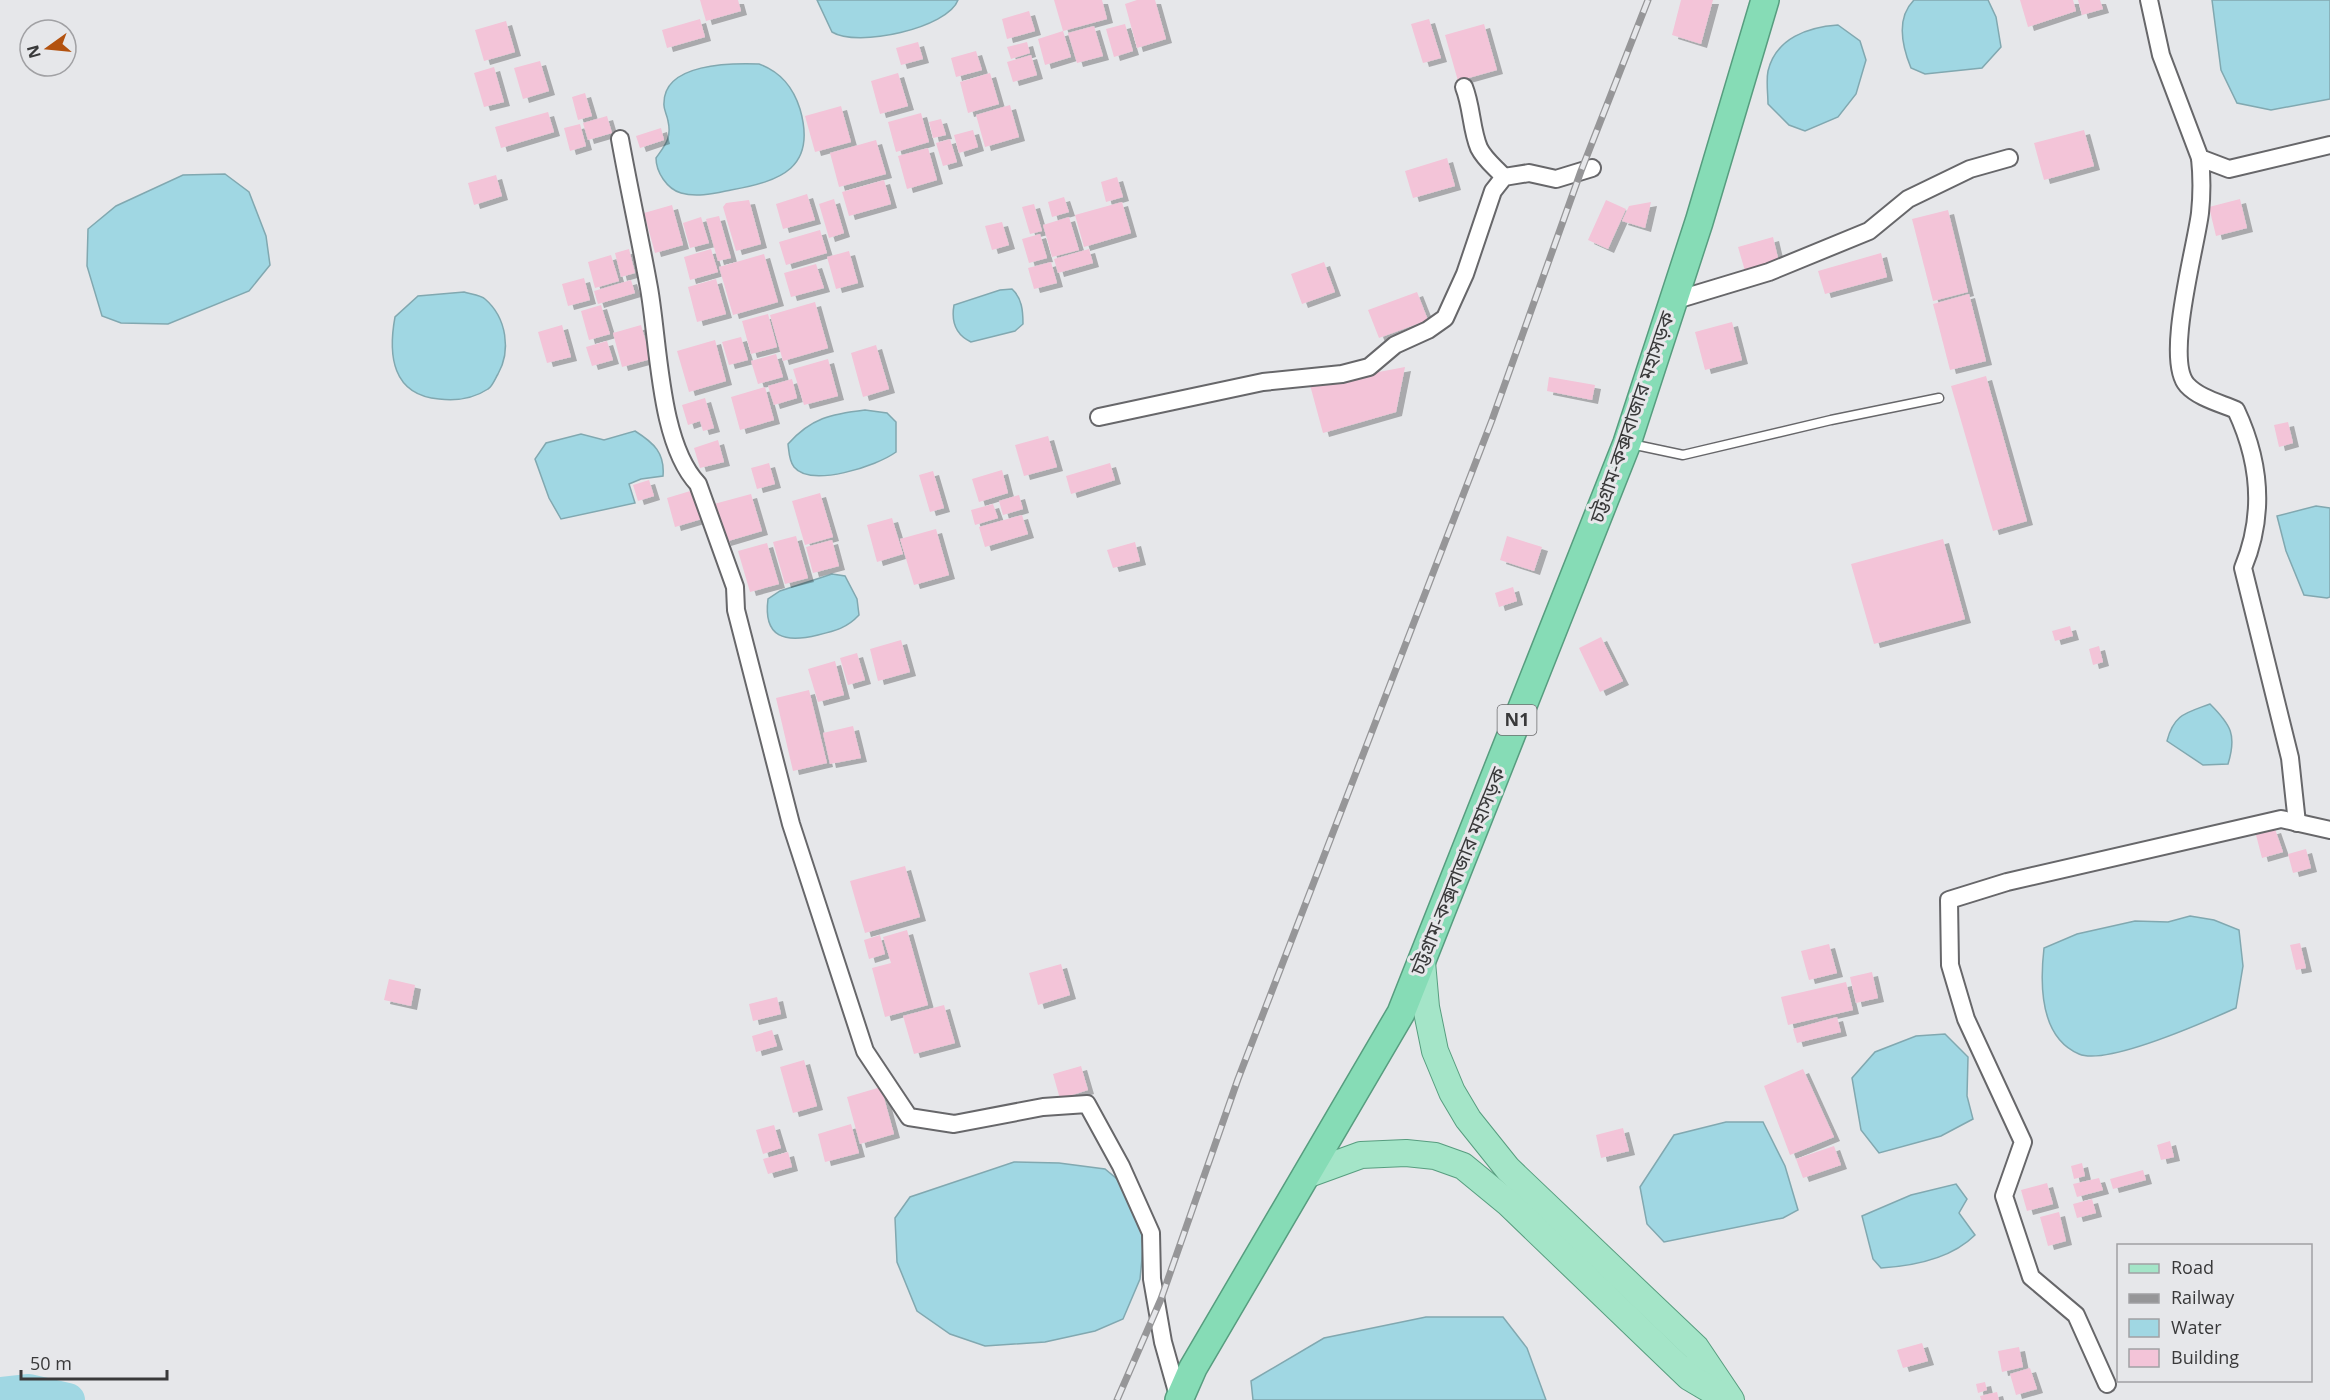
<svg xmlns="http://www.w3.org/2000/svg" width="2330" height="1400" viewBox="0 0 2330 1400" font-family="'Open Sans','Noto Sans Bengali',sans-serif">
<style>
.water{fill:#a0d7e3;stroke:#81a8b0;stroke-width:1.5}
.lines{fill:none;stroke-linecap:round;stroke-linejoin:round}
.river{stroke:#a0d7e3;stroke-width:34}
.building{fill:#f3c4d8;filter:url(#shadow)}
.service-casing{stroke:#67676a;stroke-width:11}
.minor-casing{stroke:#67676a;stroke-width:20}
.primary-casing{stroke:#579d7f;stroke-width:28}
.trunk-casing{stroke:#579d7f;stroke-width:30}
.service{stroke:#fff;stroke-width:8}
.minor{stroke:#fff;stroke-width:16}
.primary{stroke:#a4e5c8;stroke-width:26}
.trunk{stroke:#86dcb6;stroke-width:27}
.rail-casing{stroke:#969698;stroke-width:7}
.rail{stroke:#e6e7ea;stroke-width:4.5;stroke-dasharray:14;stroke-linecap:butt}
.labels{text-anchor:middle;stroke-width:6;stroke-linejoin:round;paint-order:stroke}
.shield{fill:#e6e7ea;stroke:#6d6d6f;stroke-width:1.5}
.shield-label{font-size:18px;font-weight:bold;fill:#39393a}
.street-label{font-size:20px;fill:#39393a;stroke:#e6e7ea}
</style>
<defs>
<filter id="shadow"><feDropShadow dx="6" dy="4" stdDeviation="0" flood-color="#0004"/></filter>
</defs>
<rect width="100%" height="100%" fill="#e6e7ea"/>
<g class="water">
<path d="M817,0H958C948,28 857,48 832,32Z"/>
<path d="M1914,0H1988L1996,17L2001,47L1982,68L1925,74L1911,68C1902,46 1896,18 1914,0Z"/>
<path d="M2212,0H2330V99L2271,110L2237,103L2221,70Z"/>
<path d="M1838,25L1860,41L1866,60L1856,94L1838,117L1805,131L1789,125L1768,104C1768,94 1766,81 1768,71C1776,38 1808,27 1838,25Z"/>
<path d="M759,64C781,72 793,87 800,109C817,168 781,181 731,190C716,193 697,198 681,193C667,189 656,172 656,158C665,145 672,138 668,121C667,114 663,109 664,103C664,63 731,63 759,64Z"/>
<path d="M225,174L249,192L266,236L270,265L249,291L168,324L121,323L102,316L87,266L88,229L116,206L183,175Z"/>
<path d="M1012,289C1022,298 1023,311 1023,324L1015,331L971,342C956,335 951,322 954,305L1000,290Z"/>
<path d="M464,292C470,294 481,295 485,299C507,318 511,351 498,374C495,379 492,387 488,389C473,399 456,401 439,399C392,395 388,355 395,317L418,296Z"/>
<path d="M865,410L887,413L896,422V452C877,466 811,488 794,467C789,461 789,452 788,444C811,418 831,414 865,410Z"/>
<path d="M635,431C654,443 665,453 663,476L641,479L629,484L635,503L561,519L549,498L535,459L546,443L581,434L604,440Z"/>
<path d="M2316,506L2330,508V597L2327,598L2304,595L2286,551L2277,516Z"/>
<path d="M832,574L845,576L857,599L859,615C847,628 835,631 818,635C785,643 763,638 768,599L780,591Z"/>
<path d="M2210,704C2231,725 2237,735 2228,764L2203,765L2167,741C2174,714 2186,713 2210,704Z"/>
<path d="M2190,916L2214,920L2239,930L2243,966L2236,1008C2207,1021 2107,1066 2079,1054C2039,1037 2040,983 2044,948L2077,934L2135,921L2168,922Z"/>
<path d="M1945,1034L1968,1057L1967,1096L1973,1119L1941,1136L1879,1153L1861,1130L1852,1078L1875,1052L1916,1036Z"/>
<path d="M1726,1122H1763L1785,1166L1798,1210L1783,1218L1664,1242L1647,1224L1640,1187L1674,1135Z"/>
<path d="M1014,1162L1059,1163L1105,1169L1129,1189L1145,1228L1140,1279L1123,1319L1095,1331L1045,1342L985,1346L950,1334L917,1311L897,1262L895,1218L910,1197Z"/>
<path d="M1956,1184L1967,1199L1959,1213L1975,1235C1952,1258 1913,1266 1881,1268L1873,1259L1862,1216L1911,1195Z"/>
<path d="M1426,1317H1503L1527,1348L1546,1400H1253L1251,1381L1324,1338Z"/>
</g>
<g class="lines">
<path class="river" d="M0,1394L29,1391L68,1400"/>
</g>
<g class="building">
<path d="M700,0H738L741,11L706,21Z"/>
<path d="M1054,0H1102L1107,19L1063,31Z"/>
<path d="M1137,0H1155L1166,39L1137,48L1125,4Z"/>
<path d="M1681,0H1713L1701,44L1672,35Z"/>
<path d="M2020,0H2073L2076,11L2028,27Z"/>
<path d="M2078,0H2100L2103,9L2082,15Z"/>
<path d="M1029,11L1035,31L1007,39L1002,19Z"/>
<path d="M700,19L705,37L667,48L662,30Z"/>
<path d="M1429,19L1441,58L1423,63L1411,24Z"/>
<path d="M506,21L515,52L484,61L475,30Z"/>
<path d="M1125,24L1133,51L1114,57L1106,29Z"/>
<path d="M1484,24L1497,70L1458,81L1445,35Z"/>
<path d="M1094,26L1103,56L1077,63L1068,33Z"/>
<path d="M1063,31L1071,57L1045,65L1038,39Z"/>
<path d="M918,42L923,59L901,65L896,48Z"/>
<path d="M1027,42L1030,53L1011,59L1007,47Z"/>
<path d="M976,51L982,70L956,77L951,58Z"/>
<path d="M1031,55L1037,75L1013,82L1007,62Z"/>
<path d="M540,61L549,91L523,99L514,68Z"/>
<path d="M494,67L504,102L484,107L474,73Z"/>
<path d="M898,73L908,106L880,114L871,81Z"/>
<path d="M990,73L999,104L968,113L960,82Z"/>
<path d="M585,93L592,116L578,120L572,97Z"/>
<path d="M1010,105L1019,137L985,147L976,115Z"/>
<path d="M841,106L851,142L815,152L805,116Z"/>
<path d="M548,112L554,132L501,148L495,127Z"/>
<path d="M921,113L929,142L896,152L888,122Z"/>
<path d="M607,116L612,133L588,140L583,123Z"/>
<path d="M941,119L946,135L933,138L929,122Z"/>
<path d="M580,124L586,146L570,151L564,128Z"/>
<path d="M661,128L664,140L640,148L636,136Z"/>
<path d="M973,130L978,147L959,153L954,135Z"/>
<path d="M2084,130L2094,166L2044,180L2034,143Z"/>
<path d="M950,139L957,162L943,166L936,143Z"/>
<path d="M876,140L886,174L839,187L830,153Z"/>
<path d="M928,148L937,180L907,189L898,156Z"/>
<path d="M1447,158L1455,186L1413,198L1405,171Z"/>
<path d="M496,175L502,196L474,205L468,183Z"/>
<path d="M1117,177L1123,197L1106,202L1101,182Z"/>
<path d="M884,180L891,204L849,216L842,192Z"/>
<path d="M807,194L815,220L783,229L776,204Z"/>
<path d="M1064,197L1069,212L1052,217L1048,202Z"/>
<path d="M834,199L844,233L829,238L819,204Z"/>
<path d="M2240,199L2247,228L2216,236L2209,207Z"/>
<path d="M749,200L761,244L736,251L723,207L726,203Z"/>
<path d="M1606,200L1626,209L1608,249L1588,240Z"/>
<path d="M1122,202L1131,233L1084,247L1075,215Z"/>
<path d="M1651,202L1645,228L1622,221L1629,206Z"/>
<path d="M1034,204L1042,231L1030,234L1022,207Z"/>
<path d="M672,205L683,245L655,253L644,213Z"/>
<path d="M1948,210L1968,292L1933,301L1912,219Z"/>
<path d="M719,216L731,258L718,261L706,219Z"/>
<path d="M701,217L709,243L690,248L683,223Z"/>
<path d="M1069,217L1079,250L1052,257L1043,225Z"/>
<path d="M1002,222L1009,245L992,250L985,226Z"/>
<path d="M820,230L827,253L786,265L779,242Z"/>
<path d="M1040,234L1047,258L1029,263L1022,239Z"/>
<path d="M1773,237L1779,262L1745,271L1738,247Z"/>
<path d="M629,249L635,273L621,277L615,253Z"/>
<path d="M711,249L718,272L690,280L684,257Z"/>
<path d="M1089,249L1093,263L1058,273L1054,259Z"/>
<path d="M849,251L858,283L836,289L827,257Z"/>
<path d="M1881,253L1887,277L1825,294L1818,271Z"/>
<path d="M764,254L778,302L733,315L719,267Z"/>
<path d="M611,255L619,281L595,288L588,262Z"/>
<path d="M1051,262L1057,283L1034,289L1028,268Z"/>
<path d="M1324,262L1335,292L1302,304L1291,274Z"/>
<path d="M816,264L824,288L791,297L784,273Z"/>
<path d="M584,278L590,300L568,306L562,284Z"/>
<path d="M716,279L726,314L697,322L688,287Z"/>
<path d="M631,280L635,293L598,304L594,291Z"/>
<path d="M1417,292L1428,320L1379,338L1368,310Z"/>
<path d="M1969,294L1986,361L1950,370L1933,304Z"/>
<path d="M815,302L828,348L783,361L770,315Z"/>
<path d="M601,305L610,334L589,340L581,311Z"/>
<path d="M768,314L777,347L751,354L742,321Z"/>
<path d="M1732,322L1742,360L1705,370L1695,332Z"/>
<path d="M562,325L571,357L547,363L538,332Z"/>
<path d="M641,325L651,359L622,367L613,333Z"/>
<path d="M741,337L748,360L729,365L722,342Z"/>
<path d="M715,340L726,381L689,392L677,351Z"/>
<path d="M607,341L613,360L592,366L586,347Z"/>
<path d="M876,345L889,389L863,397L851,353Z"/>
<path d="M776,354L783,377L758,384L751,361Z"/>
<path d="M828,359L838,396L804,405L793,369Z"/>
<path d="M1405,367L1396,412L1323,433L1310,385Z"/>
<path d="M1986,376L2027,521L1993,531L1951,386Z"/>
<path d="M1549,377L1595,385L1592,400L1547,391Z"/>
<path d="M792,379L797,398L774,405L768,386Z"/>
<path d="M765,387L774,420L740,430L731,397Z"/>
<path d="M705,398L714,428L703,431L700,421L688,425L682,405Z"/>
<path d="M2288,422L2293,443L2279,447L2274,425Z"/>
<path d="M1048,436L1057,467L1024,476L1015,445Z"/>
<path d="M718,440L724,462L700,468L694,448Z"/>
<path d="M769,463L775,484L757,489L751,468Z"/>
<path d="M1110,463L1115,480L1071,494L1066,476Z"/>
<path d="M1002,470L1008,493L979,502L972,479Z"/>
<path d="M933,471L944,508L930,512L919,475Z"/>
<path d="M649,480L654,496L638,501L633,485Z"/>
<path d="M697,489L705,518L675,527L667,498Z"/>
<path d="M820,493L833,537L805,545L792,501Z"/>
<path d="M751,494L762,531L725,542L714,504Z"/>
<path d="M1019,495L1023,509L1003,515L999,501Z"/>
<path d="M993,504L998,518L975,525L971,510Z"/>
<path d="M1022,515L1028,534L985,547L979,527Z"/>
<path d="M892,518L903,554L877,562L867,525Z"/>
<path d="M936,529L949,575L914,585L900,539Z"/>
<path d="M796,536L808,578L785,584L773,542Z"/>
<path d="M1507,536L1542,547L1534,571L1500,560Z"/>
<path d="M1943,539L1965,619L1874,644L1851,564Z"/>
<path d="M832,540L839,566L813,573L806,547Z"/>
<path d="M1135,542L1140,561L1113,568L1107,550Z"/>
<path d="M767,543L779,584L750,592L738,551Z"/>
<path d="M1513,587L1517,601L1499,607L1495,593Z"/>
<path d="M2070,626L2073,636L2055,641L2052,631Z"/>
<path d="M1601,637L1623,681L1600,692L1579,648Z"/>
<path d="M901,640L910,672L878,681L870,649Z"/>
<path d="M2099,646L2103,662L2093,665L2089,649Z"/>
<path d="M857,653L865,680L848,685L840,658Z"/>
<path d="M835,661L844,695L818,702L808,669Z"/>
<path d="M809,690L827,763L793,771L776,698Z"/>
<path d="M853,726L861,758L830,764L823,733Z"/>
<path d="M2275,829L2283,852L2262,858L2256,835Z"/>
<path d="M2306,849L2311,868L2293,873L2288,854Z"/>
<path d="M905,866L920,917L865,933L850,881Z"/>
<path d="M907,930L928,1005L885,1017L872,968L891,963L883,937Z"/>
<path d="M880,935L885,954L869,959L864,940Z"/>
<path d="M2300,943L2306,968L2296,970L2290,945Z"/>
<path d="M1829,944L1837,973L1809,980L1801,951Z"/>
<path d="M1061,964L1070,995L1038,1005L1029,973Z"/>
<path d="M1872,972L1878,998L1856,1003L1850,977Z"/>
<path d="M389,979L415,985L411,1006L384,1000Z"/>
<path d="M1846,982L1853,1010L1788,1025L1781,997Z"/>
<path d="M777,997L781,1014L753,1021L749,1004Z"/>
<path d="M944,1005L955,1043L914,1054L903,1016Z"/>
<path d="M1837,1017L1841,1032L1797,1043L1793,1029Z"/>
<path d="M772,1030L777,1046L756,1052L752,1036Z"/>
<path d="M804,1060L817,1106L793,1113L780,1067Z"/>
<path d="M1081,1066L1088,1090L1060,1099L1053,1074Z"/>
<path d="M1803,1069L1834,1137L1790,1155L1764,1086Z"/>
<path d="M881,1087L894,1134L860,1144L847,1097Z"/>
<path d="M851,1124L859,1153L825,1162L818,1134Z"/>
<path d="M774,1125L781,1148L763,1154L756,1130Z"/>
<path d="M1623,1128L1629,1151L1601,1158L1596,1135Z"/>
<path d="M2170,1141L2174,1157L2161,1160L2157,1145Z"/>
<path d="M1834,1146L1841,1165L1803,1178L1796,1159Z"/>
<path d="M788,1152L792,1167L768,1174L763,1159Z"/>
<path d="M2082,1163L2085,1176L2074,1179L2071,1166Z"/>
<path d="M2143,1170L2146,1180L2113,1189L2110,1179Z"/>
<path d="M2099,1178L2103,1190L2077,1197L2073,1184Z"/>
<path d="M2047,1183L2053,1204L2027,1211L2021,1190Z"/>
<path d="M2092,1199L2096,1213L2077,1218L2073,1204Z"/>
<path d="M2059,1212L2066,1241L2048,1246L2040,1217Z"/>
<path d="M1922,1343L1928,1361L1903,1368L1897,1350Z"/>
<path d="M2019,1347L2023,1367L2002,1372L1998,1351Z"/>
<path d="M2030,1368L2037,1389L2016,1395L2010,1374Z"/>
<path d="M1985,1382L1987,1390L1978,1393L1976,1384Z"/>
<path d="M1997,1392L1999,1400H1981L1980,1396Z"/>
</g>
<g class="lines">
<defs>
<path id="service" d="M1631,444L1683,455L1831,420L1939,398"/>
<g id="minor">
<path d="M2149,0L2161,55L2200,158L2229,169L2330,145"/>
<path d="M1464,87C1472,107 1471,129 1479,148C1485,160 1495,167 1504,177"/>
<path d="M620,139C629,189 640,238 649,288C659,344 659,443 698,484L735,587L736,610L791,824L865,1051L909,1117L954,1124L1043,1107L1087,1104L1121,1166L1151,1233L1152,1279L1163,1342L1179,1399"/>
<path d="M2200,158C2202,177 2202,194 2200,213C2196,247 2164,360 2187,385C2199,398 2220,403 2236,410C2260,461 2265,515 2243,568L2290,758L2297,823"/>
<path d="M1673,301L1769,272L1869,231L1908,199L1970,169L2009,158"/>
<path d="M1099,417L1263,382L1342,374L1369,367L1395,345L1428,330L1445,318L1465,274L1493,191L1504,177L1529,173L1556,179L1592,168"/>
<path d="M2107,1384L2076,1315L2031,1277L2004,1196L2023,1142L1966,1019L1950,965L1949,900L2007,882L2281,819L2330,830"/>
</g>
<g id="primary">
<path d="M1422,962L1426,1007L1435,1051L1452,1092L1468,1119L1508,1169L1696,1348L1731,1400"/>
<path d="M1306,1175L1361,1155L1406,1153L1435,1156L1463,1166L1508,1203L1689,1377L1728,1400"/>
</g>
<path id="trunk" d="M1179,1400L1193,1368L1401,1013L1627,443L1699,222L1765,0"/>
</defs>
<use href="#service" class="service-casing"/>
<use href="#minor" class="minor-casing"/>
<use href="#primary" class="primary-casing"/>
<use href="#trunk" class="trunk-casing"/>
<use href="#service" class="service"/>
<use href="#minor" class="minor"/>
<use href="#primary" class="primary"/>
<use href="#trunk" class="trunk"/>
<defs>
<path id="rail" d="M1117,1400L1161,1299L1238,1079L1492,420L1581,171L1648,0"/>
</defs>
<use href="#rail" class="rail-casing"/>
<use href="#rail" class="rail"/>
</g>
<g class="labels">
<rect class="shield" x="1497.5" y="705" width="39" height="30" rx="4.5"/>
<g class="shield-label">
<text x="1517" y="726">N1</text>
</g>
<g class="street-label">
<text transform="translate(1632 417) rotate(-71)" y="7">চট্টগ্রাম-কক্সবাজার মহাসড়ক</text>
<text transform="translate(1458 871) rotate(-68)" y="7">চট্টগ্রাম-কক্সবাজার মহাসড়ক</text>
</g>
</g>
<rect x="2117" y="1244" width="195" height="138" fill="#e6e7ea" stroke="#a1a1a4" stroke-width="1.5"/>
<rect x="2129" y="1264" width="30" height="9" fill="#a4e5c8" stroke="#a1a1a4" stroke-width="1.5"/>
<text x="2171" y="1274" font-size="18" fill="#39393a">Road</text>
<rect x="2129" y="1294" width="30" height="9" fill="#969698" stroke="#a1a1a4" stroke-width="1.5"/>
<text x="2171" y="1304" font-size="18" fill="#39393a">Railway</text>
<rect x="2129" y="1319" width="30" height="18" fill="#a0d7e3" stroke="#a1a1a4" stroke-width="1.5"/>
<text x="2171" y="1334" font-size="18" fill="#39393a">Water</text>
<rect x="2129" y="1349" width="30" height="18" fill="#f3c4d8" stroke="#a1a1a4" stroke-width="1.5"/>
<text x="2171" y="1364" font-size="18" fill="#39393a">Building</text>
<g transform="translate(48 48) rotate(255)"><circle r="28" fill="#e6e7ea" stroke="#a1a1a4" stroke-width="1.5"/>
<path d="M0-4.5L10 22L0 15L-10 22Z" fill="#b3520f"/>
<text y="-9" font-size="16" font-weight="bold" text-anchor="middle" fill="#39393a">N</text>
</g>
<path d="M21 1370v9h146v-9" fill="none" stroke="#39393a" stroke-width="3"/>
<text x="30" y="1370" font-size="18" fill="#39393a" stroke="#e6e7ea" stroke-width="4.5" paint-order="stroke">50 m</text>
</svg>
